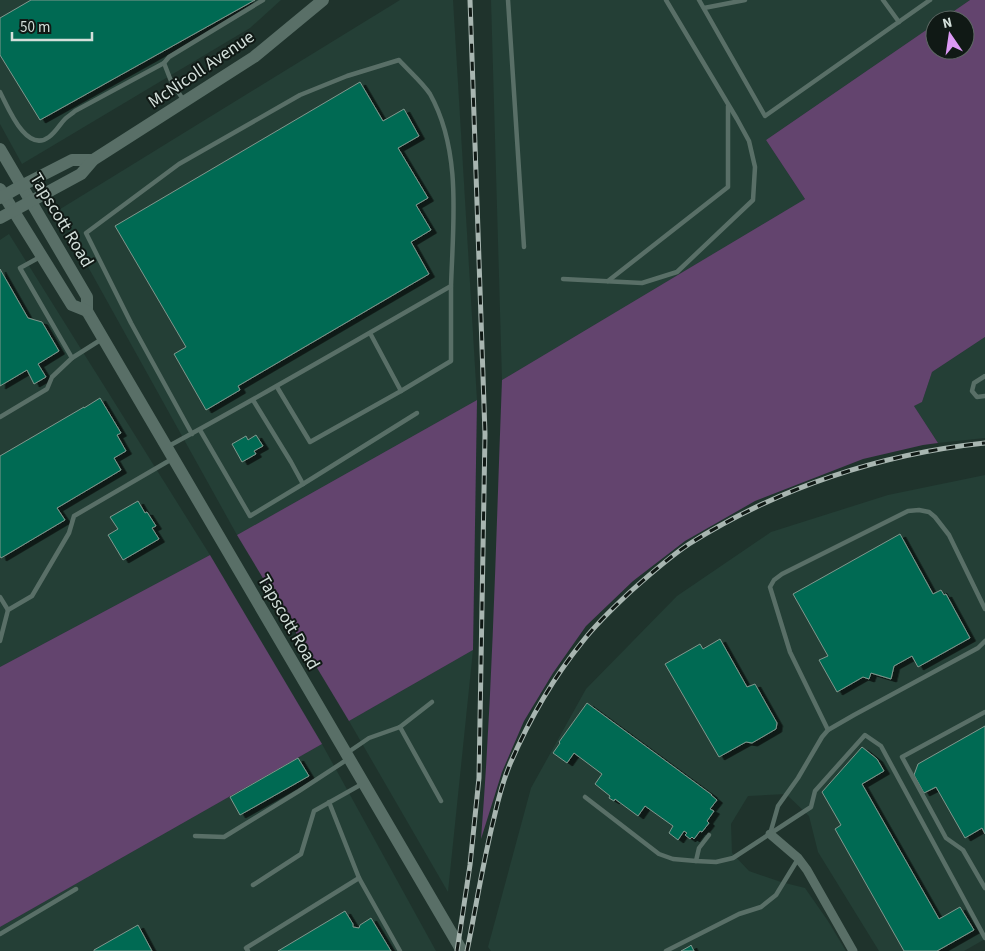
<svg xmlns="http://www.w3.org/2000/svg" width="985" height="951" viewBox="0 0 985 951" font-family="'Source Sans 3',sans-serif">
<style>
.built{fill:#243f36}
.green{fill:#63446e}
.building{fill:#006b53;stroke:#80978e;filter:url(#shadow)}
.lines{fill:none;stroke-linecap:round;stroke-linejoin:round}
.lane{stroke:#596f67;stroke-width:4.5}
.street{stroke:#596f67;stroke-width:9}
.secondary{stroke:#596f67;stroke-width:12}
.rail-casing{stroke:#a8b6b1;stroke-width:5}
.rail{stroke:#101915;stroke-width:3;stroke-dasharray:9;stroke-linecap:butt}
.labels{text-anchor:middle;stroke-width:4;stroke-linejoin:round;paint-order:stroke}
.street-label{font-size:18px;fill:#d3dfda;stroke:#101915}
</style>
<defs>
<filter id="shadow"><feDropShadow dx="5.5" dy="3" stdDeviation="0" flood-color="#0009"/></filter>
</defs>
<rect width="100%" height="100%" fill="#1f332c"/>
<g class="built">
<path d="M0,0H281L250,28L22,164L0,124Z"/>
<path d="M400,0H453L477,400L237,535L57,211Z"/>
<path d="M491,0H970L941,20H935V24L766,140L805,199L502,380Z"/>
<path d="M9,234L210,555L0,667V240Z"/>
<path d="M985,337V438L938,443L914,406L922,402L932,372Z"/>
<path d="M985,475V939L964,951H879L818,852L809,816L786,794L748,796L731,824L732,853L749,871L781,882L805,888L828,921L846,951H491L488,947L531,788L586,689L677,596L771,532L888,495Z"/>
<path d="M473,650L448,892L349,721Z"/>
<path d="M322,744L436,951H0V927Z"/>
</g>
<g class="green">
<path d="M970,0H985V337L932,372L922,402L914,406L938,443L923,445L863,459L755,501L685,541L633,581L586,626L553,673L524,721L502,772L481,839C493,686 496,533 502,380L805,199L766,140L935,24V50H965V20H941Z"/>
<path d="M477,400L473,650L349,721L237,535Z"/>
<path d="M210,555L322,744L0,927V667Z"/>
</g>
<g class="building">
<path d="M31,0H255L40,120L0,55V18Z"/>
<path d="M360,82L383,121L404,109L419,136L398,148L428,198L416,205L431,230L411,242L429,274L238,386L240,390L206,410L174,354L186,347L115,226Z"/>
<path d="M0,269L28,318L42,322L59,351L38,364L46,377L34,384L27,370L0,386Z"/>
<path d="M100,398L121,433L117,435L126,451L114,458L121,470L57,508L65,520L1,558L0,556V456L84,407V408Z"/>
<path d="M256,435L263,446L254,451L256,454L242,462L232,444L246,436L248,440Z"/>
<path d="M138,501L145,513L147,512L156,526L152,528L159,539L123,560L108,535L118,529L110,517Z"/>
<path d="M900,534L933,594L941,590L944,595L946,594L970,638L918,667L912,656L894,666L891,679L871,673L869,679L863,677L837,692L819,660L828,656L793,594Z"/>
<path d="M720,639L747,687L755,684L777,723L776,729L752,743L746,742L719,757L665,664L700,644L703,649Z"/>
<path d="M587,703L712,795H711L717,800L710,809L714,811L707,821L709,823L702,832L700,831L694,839L692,837L690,839L685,835L687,833L684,831L678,840L669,833L673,826L645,806L638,816L615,799L614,801L609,798L610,796L595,784L602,774L574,753L567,763L553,753L560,743L559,742Z"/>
<path d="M985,726V834L982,828L965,838L936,787L924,793L914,775L918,764Z"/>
<path d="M862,747L877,759L884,771L862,784L939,919L960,907L974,930L937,951H904L835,829L841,825L822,792Z"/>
<path d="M298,758L309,776L240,815L230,797Z"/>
<path d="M345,911L353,924V927L359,928L360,925L371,918L391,951H278Z"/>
<path d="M138,925L152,951H94V950Z"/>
<path d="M691,945L694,951H681L690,946Z"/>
</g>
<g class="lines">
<g class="lane">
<path d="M508,0L524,247"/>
<path d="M699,0L765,116L930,0"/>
<path d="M883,0L899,22"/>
<path d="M704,8L745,0"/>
<path d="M0,92C8,107 26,154 49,137C56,132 60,124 65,119C68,116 72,114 75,111L164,63"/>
<path d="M184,101L171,81L164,63L169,57L263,0"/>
<path d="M40,257L20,268L72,358L102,339"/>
<path d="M563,279L642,283L677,272L753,200L755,167L749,141L737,119L666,0"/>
<path d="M608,281L728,187V106"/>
<path d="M370,333L401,391L451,361V286"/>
<path d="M985,376L974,383L972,391L977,397L985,396"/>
<path d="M277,387L310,442L401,391"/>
<path d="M0,417L47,389L52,377L72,358"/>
<path d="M200,430L250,516L303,484L291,462L253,400"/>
<path d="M167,447C263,395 357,340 451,286C453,223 462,151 430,94C423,83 408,70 399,60L347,76L300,95L179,164L86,233L131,323L192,434"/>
<path d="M303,484L417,413"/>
<path d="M0,597L8,610"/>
<path d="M0,641L8,610L32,596L69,533L74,516L172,459"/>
<path d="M985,712L902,757L946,838L963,850L985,888"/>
<path d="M400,727L441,801"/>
<path d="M828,730L790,652L770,587L774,580L782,574L908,511L919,510L929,512L935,517L949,535L985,609"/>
<path d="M347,753L369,738L400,727L432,702"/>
<path d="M585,797L659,854L673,859L696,861L716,862L733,858L811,807L815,791L865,735L881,746L985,938"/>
<path d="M329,802L359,878L400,951"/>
<path d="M770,834L778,806L798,778L822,737L828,730L854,715L978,648L985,641"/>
<path d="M195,836L224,837L299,791L348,759"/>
<path d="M696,861L699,848L709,835"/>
<path d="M253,885L301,854L314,811L362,784"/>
<path d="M0,934L76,889"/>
<path d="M248,951L246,948L359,878"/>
<path d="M666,951L739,914L761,907L776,895L798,859"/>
</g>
<path class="street" d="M770,834L798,858L807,870L853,951"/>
<g class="secondary">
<path d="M0,149L87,297V311L462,951"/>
<path d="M0,189L72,305L87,311"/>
<path d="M0,198L21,186L72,160H93"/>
<path d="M0,218L81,174L93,160L254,57L323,0"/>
</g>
<defs>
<g id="rail">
<path d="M457,951L470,865L479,778L485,434L470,0"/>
<path d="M467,951C476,907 483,862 494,818C498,800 503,781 510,764C529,720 553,678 583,641C597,623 614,607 630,592C649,575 668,558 689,544C778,488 880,454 985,443"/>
</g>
</defs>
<use href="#rail" class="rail-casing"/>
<use href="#rail" class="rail"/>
</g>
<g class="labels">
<g class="street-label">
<text transform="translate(201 69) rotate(-34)" y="6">McNicoll Avenue</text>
<text transform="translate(62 220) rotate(59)" y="6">Tapscott Road</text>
<text transform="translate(289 622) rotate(60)" y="6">Tapscott Road</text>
</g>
</g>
<g transform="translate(950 35) rotate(347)"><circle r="24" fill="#101915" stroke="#5e6864"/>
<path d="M0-4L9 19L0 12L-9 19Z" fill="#dc99f4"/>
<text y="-8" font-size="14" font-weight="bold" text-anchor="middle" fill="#d3dfda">N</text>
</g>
<path d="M12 32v8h80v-8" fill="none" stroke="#d3dfda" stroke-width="2.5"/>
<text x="20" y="32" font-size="15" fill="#d3dfda" stroke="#101915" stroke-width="4" paint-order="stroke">50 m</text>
</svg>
